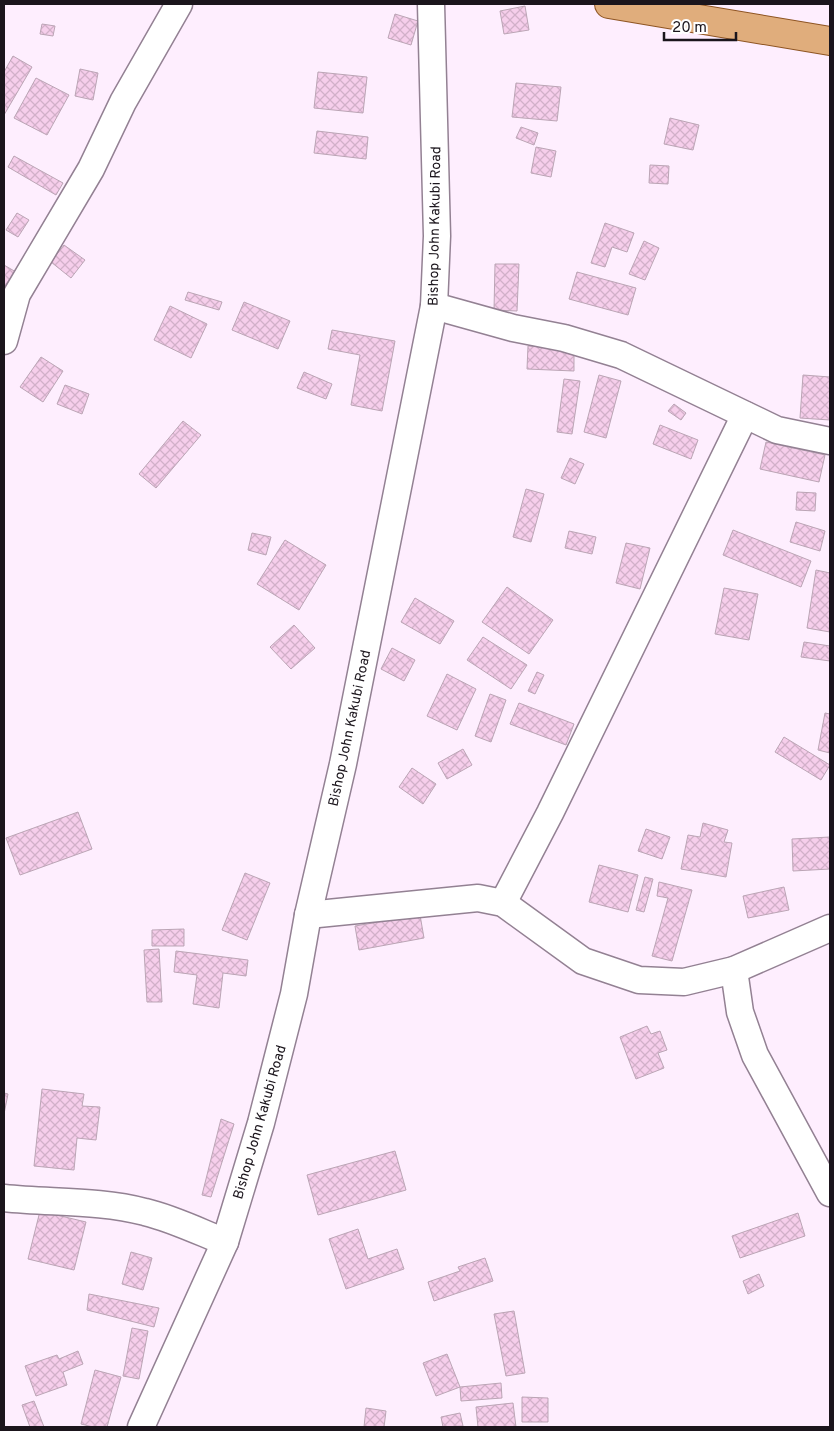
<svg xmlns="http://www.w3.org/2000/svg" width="834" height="1431" viewBox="0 0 834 1431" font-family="Overpass,sans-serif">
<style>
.building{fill:url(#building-cross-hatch);stroke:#bba5b5}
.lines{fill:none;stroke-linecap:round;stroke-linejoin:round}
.minor-casing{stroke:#938193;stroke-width:29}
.major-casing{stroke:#8e5422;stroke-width:30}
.minor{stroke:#fff;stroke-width:26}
.major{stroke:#e0ad7c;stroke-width:28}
.labels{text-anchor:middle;stroke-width:4;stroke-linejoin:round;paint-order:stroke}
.street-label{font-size:14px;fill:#1b151c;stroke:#fff}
</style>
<defs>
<pattern id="building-cross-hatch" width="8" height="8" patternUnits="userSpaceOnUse" patternTransform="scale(1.25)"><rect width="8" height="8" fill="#f6ceeb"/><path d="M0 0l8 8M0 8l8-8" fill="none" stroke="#d2b0c9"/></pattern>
</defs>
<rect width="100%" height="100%" fill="#feeefe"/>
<g class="building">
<path d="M525,6L529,30L504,34L500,11Z"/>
<path d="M395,14L418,21L411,45L388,38Z"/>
<path d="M42,24L55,26L53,36L40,34Z"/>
<path d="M13,56L32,67L4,115V72Z"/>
<path d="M80,69L98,73L93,100L75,96Z"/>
<path d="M318,72L367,77L363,113L314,108Z"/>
<path d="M36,78L69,95L47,135L14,118Z"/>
<path d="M516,83L561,87L557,121L512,117Z"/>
<path d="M670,118L699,125L693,150L664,144Z"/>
<path d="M521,127L538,133L534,145L516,138Z"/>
<path d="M317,131L368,137L366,159L314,153Z"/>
<path d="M536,147L556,151L551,177L531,173Z"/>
<path d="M14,156L63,183L56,195L8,167Z"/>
<path d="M650,165L669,166L668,184L649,183Z"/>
<path d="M17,213L29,220L18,237L6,230Z"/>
<path d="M605,223L634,233L627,252L612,247L605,267L591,263Z"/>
<path d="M644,241L659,248L645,280L629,274Z"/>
<path d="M64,245L85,260L71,278L51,262Z"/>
<path d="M495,264H519L517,311L494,310Z"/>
<path d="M4,265L16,272L4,294Z"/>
<path d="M577,272L636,288L628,315L569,299Z"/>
<path d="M188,292L222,302L219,310L185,300Z"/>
<path d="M244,302L290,321L278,349L232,330Z"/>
<path d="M170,306L207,324L191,358L154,340Z"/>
<path d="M332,330L395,341L382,411L351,405L360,355L328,349Z"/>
<path d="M528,346L574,347V371L527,369Z"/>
<path d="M41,357L63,371L43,402L20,387Z"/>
<path d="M304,372L332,384L326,399L297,388Z"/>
<path d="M599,375L621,381L606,438L584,432Z"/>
<path d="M803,375L830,377V420L800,418Z"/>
<path d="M564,379L580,381L572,434L557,432Z"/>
<path d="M65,385L89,394L82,414L57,404Z"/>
<path d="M674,404L686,413L681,420L668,411Z"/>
<path d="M183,421L201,435L156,488L139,474Z"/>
<path d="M660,425L698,440L691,459L653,444Z"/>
<path d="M766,442L825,455L819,482L760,469Z"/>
<path d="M570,458L584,464L575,484L561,478Z"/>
<path d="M526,489L544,494L531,542L513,537Z"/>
<path d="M797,492L816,493L815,511L796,510Z"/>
<path d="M796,522L825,531L820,551L790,542Z"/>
<path d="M733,530L811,561L801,587L723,555Z"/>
<path d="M569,531L596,537L592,554L565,548Z"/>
<path d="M252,533L271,537L266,555L248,550Z"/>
<path d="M285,540L326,565L299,610L257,584Z"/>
<path d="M626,543L650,548L640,589L616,583Z"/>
<path d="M816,570L830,573V632L807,628Z"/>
<path d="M507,587L553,620L529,654L482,622Z"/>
<path d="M724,588L758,594L749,640L715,634Z"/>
<path d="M415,598L454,621L440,644L401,622Z"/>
<path d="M294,625L315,648L291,669L270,647Z"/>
<path d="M483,637L527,665L511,689L467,660Z"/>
<path d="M804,642L830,646V661L801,657Z"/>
<path d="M392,648L415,660L404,681L381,669Z"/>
<path d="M537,672L544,675L535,694L528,691Z"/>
<path d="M447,674L476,689L457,730L427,716Z"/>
<path d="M490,694L506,700L491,742L475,736Z"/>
<path d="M519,703L574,724L566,745L510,724Z"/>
<path d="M825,713L830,714V753L818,750Z"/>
<path d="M784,737L830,765L821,780L775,752Z"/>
<path d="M463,749L472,765L447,779L438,763Z"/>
<path d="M412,768L436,784L423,804L399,787Z"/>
<path d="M78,812L92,849L20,875L6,838Z"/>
<path d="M703,823L728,830L724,842L732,843L726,877L681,869L688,835L700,837Z"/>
<path d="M646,829L670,837L662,859L638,851Z"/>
<path d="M830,837V869L793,871L792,839Z"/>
<path d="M599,865L638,875L628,912L589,902Z"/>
<path d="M245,873L270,883L247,940L222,930Z"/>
<path d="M645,877L653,879L644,912L636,910Z"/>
<path d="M659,882L692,890L672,961L652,956L668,898L657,896Z"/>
<path d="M784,887L789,910L748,918L743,896Z"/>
<path d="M420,915L424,938L359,950L355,926Z"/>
<path d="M184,929V946H152V930Z"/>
<path d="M159,949L162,1002H147L144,950Z"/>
<path d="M176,951L248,960L246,976L223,973L219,1008L193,1004L197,975L174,972Z"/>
<path d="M647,1026L651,1034L660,1031L667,1050L658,1053L664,1068L636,1079L620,1037Z"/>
<path d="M42,1089L84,1094L82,1106L100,1107L96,1140L77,1138L74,1170L34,1166Z"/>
<path d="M4,1093L8,1094L4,1114Z"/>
<path d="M221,1119L234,1124L211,1197L202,1195Z"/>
<path d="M395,1151L406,1190L318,1215L307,1175Z"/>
<path d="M40,1211L86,1222L74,1270L28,1259Z"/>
<path d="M798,1213L805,1236L740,1258L732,1236Z"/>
<path d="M358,1229L368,1259L397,1249L404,1269L346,1289L329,1239Z"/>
<path d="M131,1252L152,1258L143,1290L122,1284Z"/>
<path d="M485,1258L493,1281L434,1301L428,1282L460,1271L458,1267Z"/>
<path d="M759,1274L764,1286L748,1294L743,1281Z"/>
<path d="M89,1294L159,1308L154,1327L87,1310Z"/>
<path d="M514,1311L525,1373L506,1376L494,1314Z"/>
<path d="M132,1328L148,1331L139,1379L123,1376Z"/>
<path d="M78,1351L83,1364L63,1372L67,1385L36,1396L25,1366L57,1355L59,1359Z"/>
<path d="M447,1354L460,1387L436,1396L423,1363Z"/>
<path d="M95,1370L121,1377L107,1427H93L81,1424Z"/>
<path d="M501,1383L502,1398L461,1401L460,1387Z"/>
<path d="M522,1397L548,1398V1422H522Z"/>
<path d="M34,1401L44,1427H30L22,1405Z"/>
<path d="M513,1403L516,1427H478L476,1407Z"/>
<path d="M366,1408L386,1411L384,1427H364Z"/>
<path d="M460,1413L463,1426L443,1427L441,1417Z"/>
</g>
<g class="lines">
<defs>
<g id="minor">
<path d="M434,306L513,328L564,338L621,355L777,430L830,441"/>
<path d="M4,341L17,294L91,169L123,102L179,4"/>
<path d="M503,903L550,813L745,415"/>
<path d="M308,915L478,898L503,903L583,961L639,980L684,982L734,970L830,928"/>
<path d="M734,970L740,1012L755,1055L830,1193"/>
<path d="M4,1198C51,1203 99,1200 145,1212C171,1218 200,1232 225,1242"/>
<path d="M141,1427L225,1242L261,1123L294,994L308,915L343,764L434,306L437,236L431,4"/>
</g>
<path id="major" d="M609,4L830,41"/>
</defs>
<use href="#minor" class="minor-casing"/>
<use href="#major" class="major-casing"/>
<use href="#minor" class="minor"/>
<use href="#major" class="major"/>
</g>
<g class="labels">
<g class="street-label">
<text transform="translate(434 226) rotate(-89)" y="5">Bishop John Kakubi Road</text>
<text transform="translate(349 728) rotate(-78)" y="5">Bishop John Kakubi Road</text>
<text transform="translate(259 1122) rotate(-74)" y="5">Bishop John Kakubi Road</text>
</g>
</g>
<rect width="834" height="1431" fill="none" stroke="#1b151c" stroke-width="10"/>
<path d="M664 32v8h72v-8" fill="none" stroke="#1b151c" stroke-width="2.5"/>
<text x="672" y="32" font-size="15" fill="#1b151c" stroke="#ffffff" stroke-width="4" paint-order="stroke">20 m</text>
</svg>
